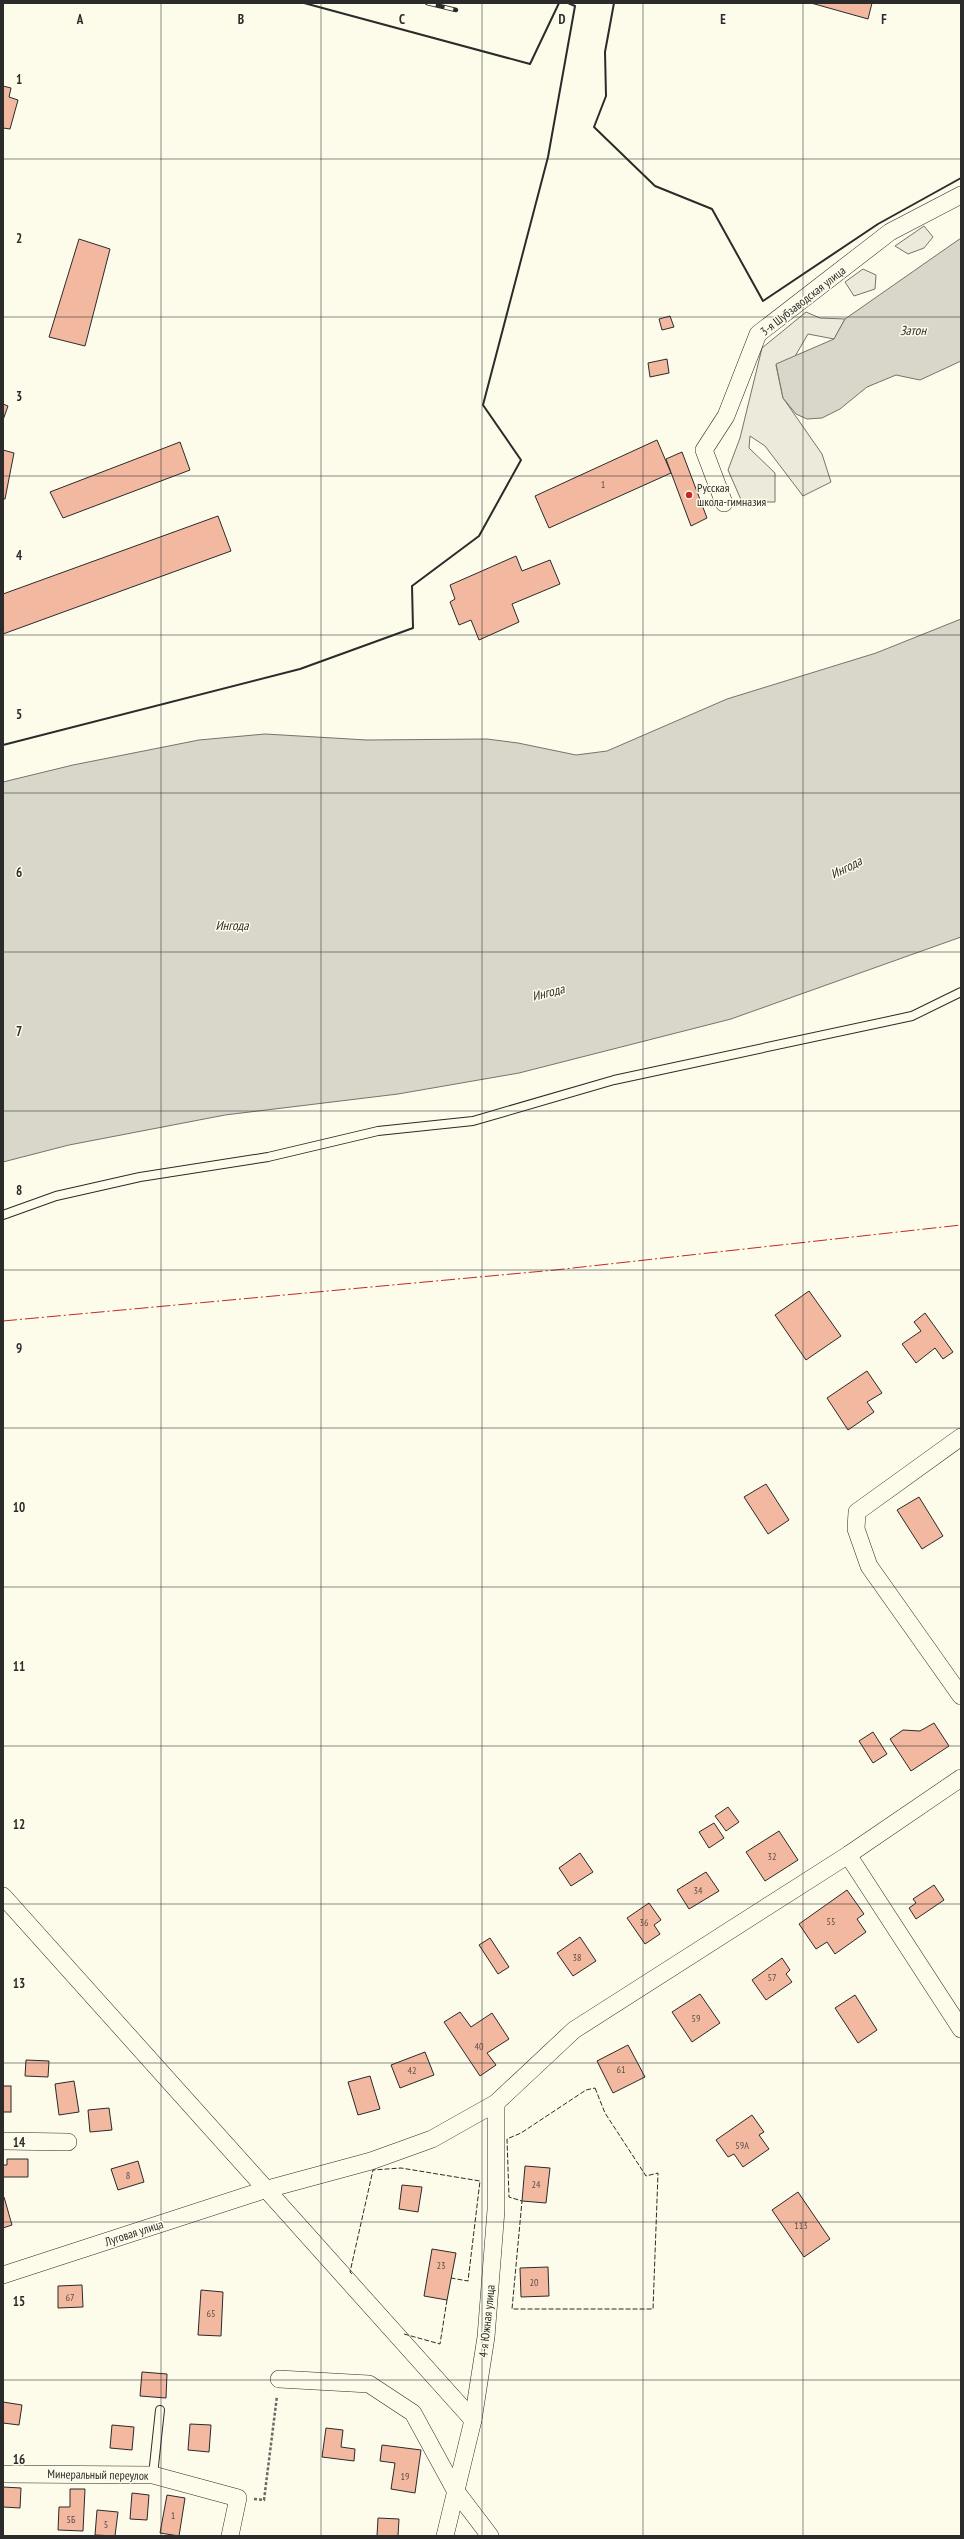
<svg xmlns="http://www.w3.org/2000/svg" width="964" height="2539" viewBox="0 0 964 2539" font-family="'PT Sans Narrow',sans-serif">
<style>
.green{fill:#ecebdb;stroke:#74746e}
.water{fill:#d8d7c9;stroke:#74746e}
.building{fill:#f2b8a0;stroke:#2b2b2b}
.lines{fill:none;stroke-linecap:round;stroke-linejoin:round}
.service-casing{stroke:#2b2b2b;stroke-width:10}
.minor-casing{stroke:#2b2b2b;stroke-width:18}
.path{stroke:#6a6964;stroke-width:2.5;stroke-dasharray:3 2;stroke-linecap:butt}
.service{stroke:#fdfbea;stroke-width:8}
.minor{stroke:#fdfbea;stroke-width:17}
.rail-casing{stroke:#2b2b2b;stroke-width:4.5}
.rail{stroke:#fdfbea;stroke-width:3;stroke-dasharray:9;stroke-linecap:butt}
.fence{stroke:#2b2b2b;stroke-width:1;stroke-dasharray:5 2;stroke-linecap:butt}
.wall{stroke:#2b2b2b;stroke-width:2}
.power{stroke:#c62828;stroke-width:1;stroke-dasharray:14 3 2 3;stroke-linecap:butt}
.grid{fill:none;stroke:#2b2b2b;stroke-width:1;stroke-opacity:0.55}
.poi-dot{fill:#c62828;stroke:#fdfbea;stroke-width:1.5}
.labels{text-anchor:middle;stroke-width:3;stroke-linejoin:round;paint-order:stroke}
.number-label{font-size:10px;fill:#5d4e48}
.street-label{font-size:12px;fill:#2b2b2b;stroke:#fdfbea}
.poi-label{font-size:12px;fill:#2b2b2b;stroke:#fdfbea;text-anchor:start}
.water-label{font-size:13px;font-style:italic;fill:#2b2b2b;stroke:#fdfbea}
.grid-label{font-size:13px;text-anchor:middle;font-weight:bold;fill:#2b2b2b;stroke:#fdfbea;stroke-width:3;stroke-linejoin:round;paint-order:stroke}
</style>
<rect width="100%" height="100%" fill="#fdfbea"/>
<g class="green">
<path d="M924,226L933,237L924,248L908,254L895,246Z"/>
<path d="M863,269L876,275L875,289L854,296L845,282Z"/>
<path d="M806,312L820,318L845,319L834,339L808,334L794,358L776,365L783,398L822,454L831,482L803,496L765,446L750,436L749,448L775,473V502H742L728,470L740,438L762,348Z"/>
</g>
<g class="water">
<path d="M961,238V361L920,380L896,375L867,387L840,409L822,418L807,419L796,414L783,398L776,364L834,339L845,319Z"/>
<path d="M961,619V937L731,1019L519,1073L398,1094L225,1115L69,1145L3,1162V782L73,765L199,740L265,734L367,740L487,739L518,743L576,755L607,751L727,699L876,653Z"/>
</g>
<g class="building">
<path d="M811,3H872L868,19Z"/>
<path d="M3,86L11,88L9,97L18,100L10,129L3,128Z"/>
<path d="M79,239L110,249L85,346L49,337Z"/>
<path d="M670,316L674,327L662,330L659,319Z"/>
<path d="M667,359L669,373L650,377L648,363Z"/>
<path d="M3,404L8,406L3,420Z"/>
<path d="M657,440L671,473L549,528L535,496Z"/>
<path d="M180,442L190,470L63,518L50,492Z"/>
<path d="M3,450L14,453L5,499H3Z"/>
<path d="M682,452L707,518L691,526L666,459Z"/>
<path d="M218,516L231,551L3,634V594Z"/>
<path d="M516,556L522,571L550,560L560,584L512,604L519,622L479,640L471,620L459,625L450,602L455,599L450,585Z"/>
<path d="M809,1291L841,1336L806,1360L775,1315Z"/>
<path d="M925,1313L953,1352L943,1359L935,1348L916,1363L902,1344L921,1331L914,1322Z"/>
<path d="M867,1371L882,1393L867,1402L874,1412L848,1430L827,1398Z"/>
<path d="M766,1484L789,1520L768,1534L744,1497Z"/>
<path d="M919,1497L943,1536L922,1549L897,1510Z"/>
<path d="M934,1723L949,1746L911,1771L890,1739L903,1730L920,1731Z"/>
<path d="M873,1732L887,1754L873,1763L859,1741Z"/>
<path d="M728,1807L739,1822L726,1831L715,1816Z"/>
<path d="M714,1823L724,1838L709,1848L699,1832Z"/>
<path d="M779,1831L798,1860L765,1881L746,1852Z"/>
<path d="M580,1853L593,1872L571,1886L559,1868Z"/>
<path d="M706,1872L719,1891L689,1909L677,1890Z"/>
<path d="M934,1885L944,1900L916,1919L909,1908L916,1903L913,1899Z"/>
<path d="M847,1890L864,1914L857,1919L866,1932L835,1954L827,1942L816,1949L799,1924Z"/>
<path d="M649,1903L661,1920L654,1925L660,1934L645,1944L627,1918Z"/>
<path d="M580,1937L596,1961L573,1976L557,1953Z"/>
<path d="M490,1938L509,1967L498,1974L479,1945Z"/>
<path d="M782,1958L790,1970L786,1974L792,1982L766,2000L752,1980Z"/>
<path d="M700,1994L720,2023L692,2042L672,2012Z"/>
<path d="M855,1995L877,2030L858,2043L835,2008Z"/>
<path d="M460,2012L471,2027L492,2013L509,2039L487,2053L496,2065L480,2076L444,2022Z"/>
<path d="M628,2045L645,2077L613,2093L597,2061Z"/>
<path d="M425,2052L434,2075L400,2088L391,2065Z"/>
<path d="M26,2060L49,2061L48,2077L25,2076Z"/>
<path d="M370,2076L380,2109L358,2115L348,2082Z"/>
<path d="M74,2081L79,2112L59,2115L55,2084Z"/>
<rect x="3" y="2086" width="8" height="26"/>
<path d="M109,2108L112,2130L90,2132L88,2110Z"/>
<path d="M752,2115L764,2132L759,2135L769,2149L743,2167L734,2154L728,2157L716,2140Z"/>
<path d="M7,2159H28V2177H3V2165H7Z"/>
<path d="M138,2161L144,2182L118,2190L111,2169Z"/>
<path d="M525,2166L550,2168L546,2203L522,2201Z"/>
<path d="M402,2185L422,2187L418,2212L399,2209Z"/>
<path d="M798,2192L830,2239L804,2257L772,2210Z"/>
<path d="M4,2197L12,2225L3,2228V2198Z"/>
<path d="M432,2249L456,2253L447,2300L424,2296Z"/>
<path d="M548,2267L549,2296L521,2297L520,2268Z"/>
<path d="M82,2285L83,2307L58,2308V2286Z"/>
<path d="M201,2290L223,2292L221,2336L198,2335Z"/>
<path d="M142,2372L167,2374L166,2398L140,2396Z"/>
<path d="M3,2402L22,2405L19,2425L3,2423Z"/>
<path d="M190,2424L211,2425L209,2452L188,2450Z"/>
<path d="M112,2425L134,2427L132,2450L110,2448Z"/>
<path d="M326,2428L343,2430L341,2447L355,2449L354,2461L322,2457Z"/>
<path d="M382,2445L421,2450L415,2493L391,2489L395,2463L380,2461Z"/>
<path d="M3,2487L21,2488L20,2508L3,2507Z"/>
<path d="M70,2489H85L83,2531L58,2530L59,2507H70Z"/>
<path d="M132,2493L149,2495L147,2520L130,2519Z"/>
<path d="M167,2495L185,2498L179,2536L160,2533Z"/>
<path d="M97,2510L118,2512L115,2536L95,2535Z"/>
<path d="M378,2518L399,2519L398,2536H377Z"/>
</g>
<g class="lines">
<defs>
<g id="service">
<path d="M3,1215L56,1196L140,1177L268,1157L378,1131L473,1121L614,1080L912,1016L961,992"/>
<path d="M153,2475L160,2410"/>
</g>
<g id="minor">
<path d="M724,503L704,450L726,416L758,334L890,232L961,195"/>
<path d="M961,1437L857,1512L856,1529L869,1566L961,1696"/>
<path d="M848,1855L961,2029"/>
<path d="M3,1896L473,2420"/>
<path d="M3,2141L68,2142"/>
<path d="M3,2275L264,2190L371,2161L432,2139L496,2103L574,2030L848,1855L961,1778"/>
<path d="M279,2379L369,2384L413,2413L455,2490L490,2536"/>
<path d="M3,2474L153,2475L238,2498L230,2536"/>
<path d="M445,2536L473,2420L486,2337L496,2210V2103"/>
</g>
</defs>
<use href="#service" class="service-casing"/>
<use href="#minor" class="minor-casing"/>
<path class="path" d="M254,2499L264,2500L277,2396"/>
<use href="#service" class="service"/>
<use href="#minor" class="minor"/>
<defs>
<path id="rail" d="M427,3L456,10"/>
</defs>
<use href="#rail" class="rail-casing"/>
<use href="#rail" class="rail"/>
<g class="fence">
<path d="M595,2088L605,2113L646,2176L658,2173L653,2309H512L522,2201L509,2197L507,2139L521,2133L586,2090Z"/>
<path d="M352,2274L350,2272L373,2170L401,2168L480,2181L468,2281L451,2278"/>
<path d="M404,2334L440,2344L447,2300"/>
</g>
<g class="wall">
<path d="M304,3L530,64L559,3"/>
<path d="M614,3L605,52L606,96L594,127L655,186L712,209L763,301L878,224L961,178"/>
<path d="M3,745L300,669L413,628L412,586L479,536L521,460L483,405L548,157L575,6L568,3"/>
</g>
<path class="power" d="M3,1321L555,1270L961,1225"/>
</g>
<path class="grid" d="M161,3V2536M321,3V2536M482,3V2536M643,3V2536M803,3V2536M3,159H961M3,317H961M3,476H961M3,635H961M3,793H961M3,952H961M3,1111H961M3,1270H961M3,1428H961M3,1587H961M3,1746H961M3,1904H961M3,2063H961M3,2222H961M3,2380H961"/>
<circle class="poi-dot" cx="689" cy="495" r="4"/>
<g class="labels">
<g class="number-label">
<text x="603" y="488">1</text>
<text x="772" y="1860">32</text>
<text x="698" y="1894">34</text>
<text x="831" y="1925">55</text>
<text x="644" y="1926">36</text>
<text x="577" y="1961">38</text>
<text x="772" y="1981">57</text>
<text x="696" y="2022">59</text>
<text x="479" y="2050">40</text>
<text x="621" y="2073">61</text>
<text x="412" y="2074">42</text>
<text x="742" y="2149">59А</text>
<text x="128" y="2179">8</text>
<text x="536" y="2188">24</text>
<text x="801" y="2229">113</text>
<text x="441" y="2269">23</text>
<text x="534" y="2286">20</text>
<text x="70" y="2301">67</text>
<text x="211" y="2317">65</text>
<text x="405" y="2480">19</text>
<text x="173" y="2519">1</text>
<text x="71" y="2523">5Б</text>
<text x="106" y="2528">5</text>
</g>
<g class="street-label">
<text transform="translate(803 301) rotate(-38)" y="4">3-я Шубзаводская улица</text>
<text transform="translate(134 2233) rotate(-18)" y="4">Луговая улица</text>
<text transform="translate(487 2321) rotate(-84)" y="4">4-я Южная улица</text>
<text transform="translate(98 2475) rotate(1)" y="4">Минеральный переулок</text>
</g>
<g class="poi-label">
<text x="697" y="492">Русская<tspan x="697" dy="14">школа-гимназия</tspan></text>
</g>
<g class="water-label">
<text x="913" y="335">Затон</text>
<text transform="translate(846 867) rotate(-27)" y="5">Ингода</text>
<text x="232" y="930">Ингода</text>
<text transform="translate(548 992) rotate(-15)" y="5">Ингода</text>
</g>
</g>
<g class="grid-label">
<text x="80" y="24">A</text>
<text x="241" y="24">B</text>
<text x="402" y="24">C</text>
<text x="562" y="24">D</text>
<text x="723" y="24">E</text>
<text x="884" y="24">F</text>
<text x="19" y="84">1</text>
<text x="19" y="243">2</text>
<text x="19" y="401">3</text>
<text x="19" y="560">4</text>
<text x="19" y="719">5</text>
<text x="19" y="877">6</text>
<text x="19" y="1036">7</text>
<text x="19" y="1195">8</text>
<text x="19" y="1353">9</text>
<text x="19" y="1512">10</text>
<text x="19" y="1671">11</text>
<text x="19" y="1829">12</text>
<text x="19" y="1988">13</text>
<text x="19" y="2147">14</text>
<text x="19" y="2306">15</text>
<text x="19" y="2464">16</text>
</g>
<rect width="964" height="2539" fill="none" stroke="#2b2b2b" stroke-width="8"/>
</svg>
